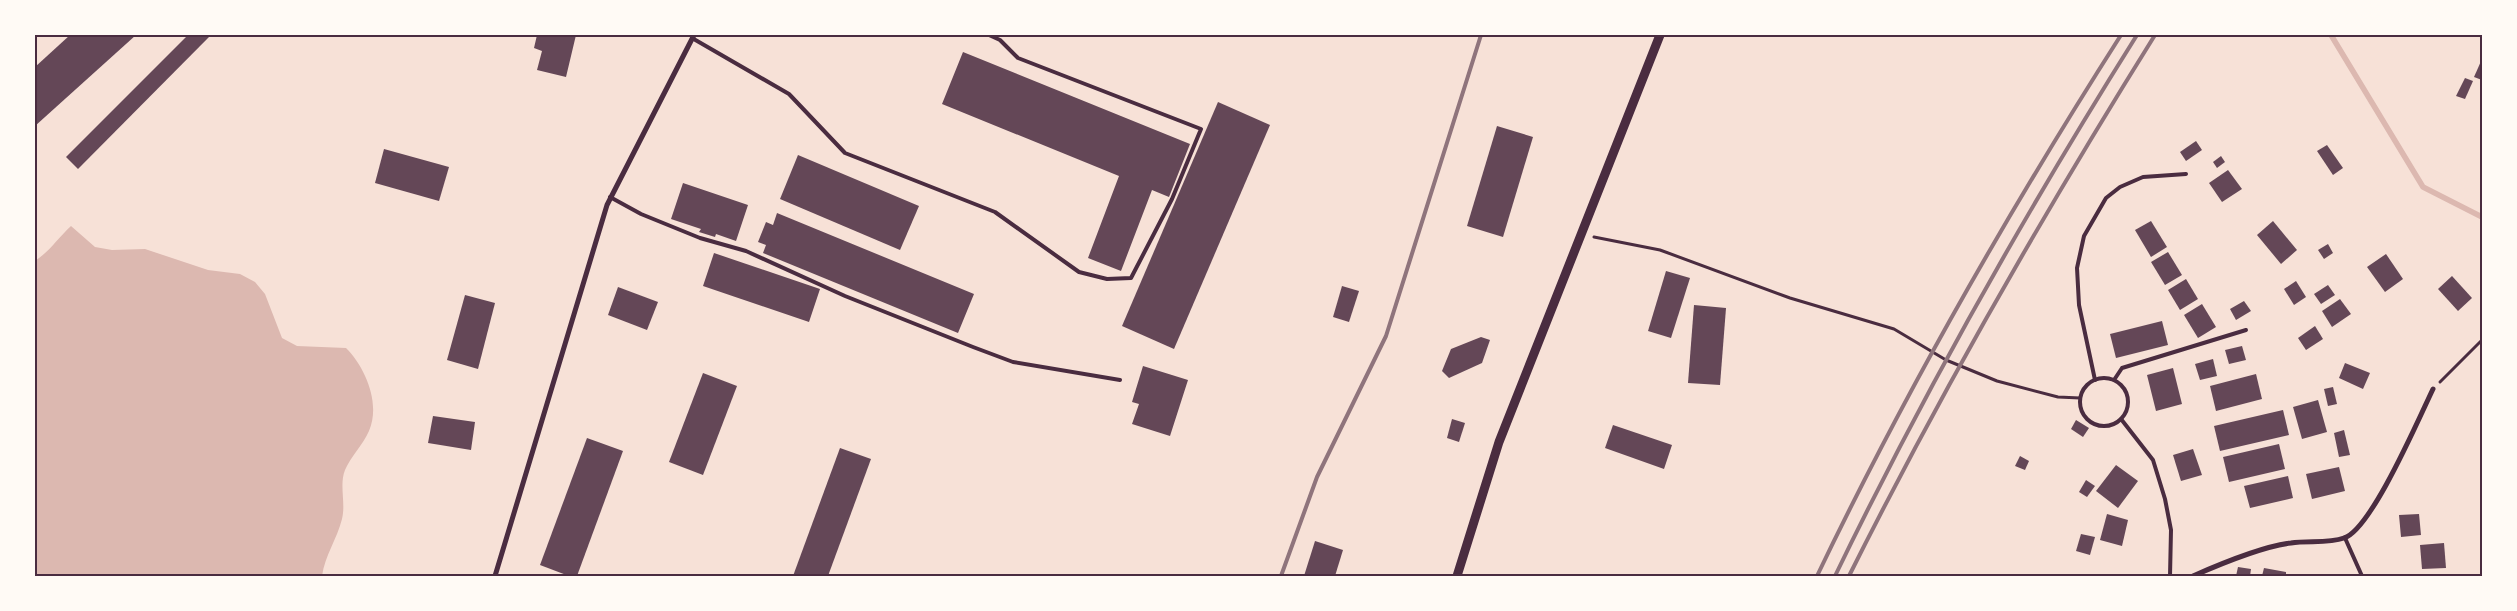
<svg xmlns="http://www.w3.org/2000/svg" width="2517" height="611" viewBox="0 0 2517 611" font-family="'Roboto Condensed',sans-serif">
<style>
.water{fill:#dcb8b0}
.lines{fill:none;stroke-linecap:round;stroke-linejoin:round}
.stream{stroke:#dcb8b0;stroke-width:5.5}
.building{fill:#644757}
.path{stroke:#4a2c40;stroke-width:3}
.service{stroke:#4a2c40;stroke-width:4}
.minor{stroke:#4a2c40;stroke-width:5}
.tertiary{stroke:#4a2c40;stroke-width:9}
.rail{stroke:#8f747c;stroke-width:4}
.neatline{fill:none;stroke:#4a2c40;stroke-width:2}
</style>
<rect width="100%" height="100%" fill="#f7e1d7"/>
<path class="water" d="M71,226L95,247L112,250L145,249L208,270L240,274L255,282L265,294L282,338L297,346L346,348C365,367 381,403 369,431C363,445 351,456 345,470C339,485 346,503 342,519C337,539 325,555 322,576H35V261C50,251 58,238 71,226Z"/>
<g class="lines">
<path class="stream" d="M2331,35L2423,187L2482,217"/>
</g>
<g class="building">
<path d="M70,35H136L35,126V67Z"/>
<path d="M188,35H211L78,169L66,157Z"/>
<path d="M537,35H576L566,77L537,70L542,51L534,48Z"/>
<path d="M963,52L1190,144L1169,197L1152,190L1121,271L1088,258L1119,176L942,104Z"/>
<path d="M2482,59V80L2474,77Z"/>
<path d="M2465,78L2473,81L2465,99L2456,96Z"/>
<path d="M1218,102L1270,125L1174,349L1122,326Z"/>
<path d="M1497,126L1533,137L1503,237L1467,226Z"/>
<path d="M2196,141L2202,150L2186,161L2180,152Z"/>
<path d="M2327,145L2343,168L2333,175L2317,151Z"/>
<path d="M384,149L449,167L439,201L375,183Z"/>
<path d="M798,155L919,206L900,250L780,199Z"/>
<path d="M2221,156L2225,162L2217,168L2213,162Z"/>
<path d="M2228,170L2242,189L2222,202L2209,183Z"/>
<path d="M683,183L748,205L736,241L716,234L715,237L699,232L701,229L671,219Z"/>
<path d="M777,213L974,294L958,333L763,253L766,245L758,242L766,222L773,225Z"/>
<path d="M2151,221L2167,247L2151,257L2135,230Z"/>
<path d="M2273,221L2297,250L2281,264L2257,235Z"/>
<path d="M2328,244L2333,253L2324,259L2318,250Z"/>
<path d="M2168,252L2182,275L2165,285L2151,262Z"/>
<path d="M714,253L820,289L809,322L703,286Z"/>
<path d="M2386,254L2403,279L2385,292L2367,267Z"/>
<path d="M1666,271L1690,278L1671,338L1648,331Z"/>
<path d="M2452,276L2472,298L2458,311L2438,289Z"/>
<path d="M2186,279L2198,299L2180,310L2168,290Z"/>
<path d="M2296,281L2306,297L2294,305L2284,289Z"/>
<path d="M2328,285L2335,295L2321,304L2314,294Z"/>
<path d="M1342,286L1359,291L1349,322L1333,317Z"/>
<path d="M618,287L658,302L647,330L608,315Z"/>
<path d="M465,295L495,303L478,369L447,360Z"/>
<path d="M2340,299L2351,314L2332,327L2322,311Z"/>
<path d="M2244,301L2251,311L2236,320L2230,309Z"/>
<path d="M2202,304L2216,327L2198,338L2184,315Z"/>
<path d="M1694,305L1726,308L1720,385L1688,383Z"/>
<path d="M2162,321L2168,345L2116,358L2110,334Z"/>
<path d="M2315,326L2323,339L2306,350L2298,338Z"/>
<path d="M1481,337L1490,340L1482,363L1449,378L1442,371L1451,349Z"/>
<path d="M2242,346L2246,360L2229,364L2225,350Z"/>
<path d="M2213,359L2217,376L2200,380L2195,364Z"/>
<path d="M2345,363L2370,373L2363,389L2339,378Z"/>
<path d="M1143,366L1188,380L1170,436L1132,424L1139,404L1132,402Z"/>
<path d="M2173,368L2182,404L2156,411L2147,375Z"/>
<path d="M703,373L737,386L703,475L669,462Z"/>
<path d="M2256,374L2262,399L2216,411L2210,386Z"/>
<path d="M2333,387L2337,404L2328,406L2324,389Z"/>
<path d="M2318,400L2327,432L2302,439L2293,407Z"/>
<path d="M2283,410L2289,435L2220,451L2214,426Z"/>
<path d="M433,416L475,422L471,450L428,443Z"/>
<path d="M1452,419L1465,423L1459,442L1447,438Z"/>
<path d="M2076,420L2089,428L2083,437L2071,429Z"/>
<path d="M1613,425L1672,445L1664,469L1605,448Z"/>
<path d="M2344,430L2350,455L2339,457L2334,433Z"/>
<path d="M587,438L623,451L577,576H569L540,565Z"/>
<path d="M2279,444L2285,469L2229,482L2223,457Z"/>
<path d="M840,448L871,459L828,576H793Z"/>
<path d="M2193,449L2202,475L2181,481L2173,455Z"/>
<path d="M2020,456L2029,461L2025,470L2015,466Z"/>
<path d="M2116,465L2138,481L2118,508L2096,491Z"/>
<path d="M2339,467L2345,491L2312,499L2306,474Z"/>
<path d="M2288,476L2293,498L2250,508L2244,486Z"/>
<path d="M2086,480L2095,486L2087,497L2079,492Z"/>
<path d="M2107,514L2128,520L2122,546L2100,540Z"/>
<path d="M2419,514L2421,535L2401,537L2399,515Z"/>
<path d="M2081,534L2095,537L2090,555L2076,551Z"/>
<path d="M1315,541L1343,550L1335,576H1304Z"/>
<path d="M2444,543L2446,568L2422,569L2420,545Z"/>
<path d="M2238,567L2251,569L2250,576H2236Z"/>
<path d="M2264,568L2286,572V576H2262Z"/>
</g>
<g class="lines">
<g class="path">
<path d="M1594,237L1660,250L1790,298L1894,329L1946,360L1997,381L2058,397L2080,398"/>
<path d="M2440,382L2482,340"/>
</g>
<g class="service">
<path d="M692,38L789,94L845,153L995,212L1079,272L1107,279L1131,278L1172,199L1201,129L1018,58L1000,40L989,35"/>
<path d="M610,197L641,214L700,238L746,251L845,296L973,347L1013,362L1120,380"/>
<circle cx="2104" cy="402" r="24"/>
<path d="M2095,380L2079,305L2077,268L2084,236L2106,198L2120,187L2143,177L2186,174"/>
<path d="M2114,380L2122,368L2246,330"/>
<path d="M2121,419L2153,460L2165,499L2171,530L2170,576"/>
<path d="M2345,538L2362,576"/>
</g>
<g class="minor">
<path d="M495,576L607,205L694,35"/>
<path d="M2193,576C2218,565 2265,546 2291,543C2307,540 2328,544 2344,538C2371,530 2419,418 2433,389"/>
</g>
<path class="tertiary" d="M1457,576L1499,442L1660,35"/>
<g class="rail">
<path d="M1281,576L1317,477L1386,336L1481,35"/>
<path d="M1817,576C1906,390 2010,209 2121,35"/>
<path d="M1835,576C1925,390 2027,210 2137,35"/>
<path d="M1849,576C1942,390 2045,211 2155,35"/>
</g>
</g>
<rect width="2517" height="611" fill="none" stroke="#fffaf5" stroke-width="72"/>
<rect x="36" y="36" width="2445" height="539" class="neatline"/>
</svg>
